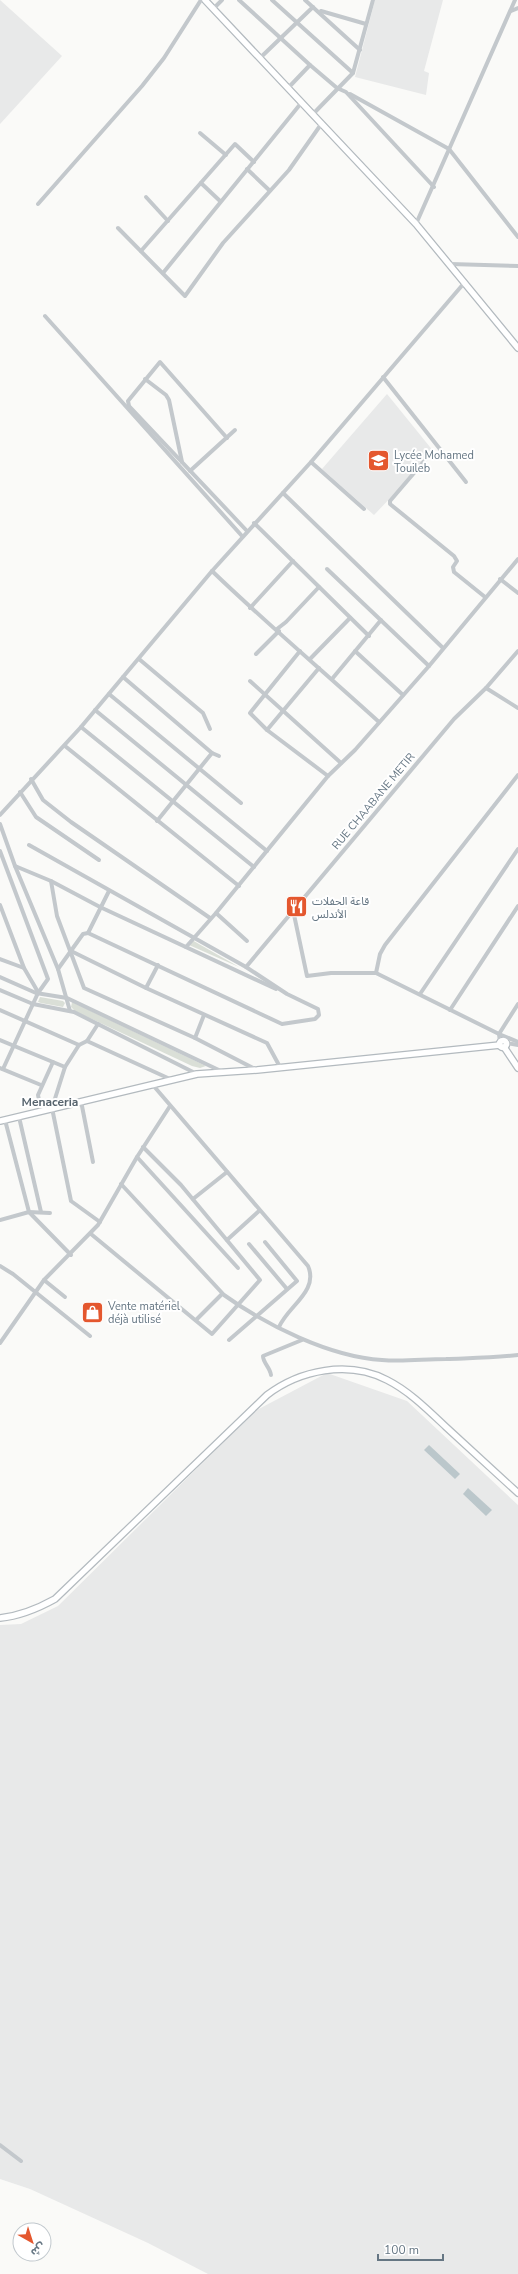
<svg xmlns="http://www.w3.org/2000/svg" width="518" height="2274" viewBox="0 0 518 2274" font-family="'Nunito Sans','Noto Sans Arabic',sans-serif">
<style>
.built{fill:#e8e9e9}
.green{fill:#dadfd7}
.water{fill:#bbc7cb}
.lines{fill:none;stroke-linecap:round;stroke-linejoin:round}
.secondary-casing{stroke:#b3babf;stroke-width:8}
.street{stroke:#c3c8cc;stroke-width:4}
.secondary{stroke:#fff;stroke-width:5.5}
.labels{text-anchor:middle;stroke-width:4;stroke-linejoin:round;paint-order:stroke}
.poi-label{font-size:11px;fill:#657683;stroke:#fff;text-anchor:start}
.street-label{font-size:11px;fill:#657683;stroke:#fff}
.neighbourhood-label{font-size:12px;font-weight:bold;fill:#57646e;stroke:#fff}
</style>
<rect width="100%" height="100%" fill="#fafaf8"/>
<g class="built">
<path d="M0,0L62,56L0,124Z"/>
<path d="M375,0H443L424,71L429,73L426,95L355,77Z"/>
<path d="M387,394L434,452L374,515L322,469Z"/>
<path d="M327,1373L407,1401L518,1505V2274H208L148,2243L30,2189L0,2179V1625L21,1624L58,1606L255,1411Z"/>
</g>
<g class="green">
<path d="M192,940L239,967L189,945Z"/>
<path d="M40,997L63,1001L65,1003L63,1007L41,1003L38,1002Z"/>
<path d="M72,1002L206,1066L200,1068L192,1066L75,1011L71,1007Z"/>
</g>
<g class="water">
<path d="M429,1445L460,1474L455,1479L424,1450Z"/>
<path d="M468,1488L492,1510L486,1516L463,1494Z"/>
</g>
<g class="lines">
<defs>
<g id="secondary">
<path d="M205,0L416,224L518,348"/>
<circle cx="503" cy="1044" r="3.5"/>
<path d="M504,1047L518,1068"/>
<path d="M0,1121L197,1074L257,1070L500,1045"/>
<path d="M0,1618C20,1616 37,1609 55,1599L267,1395C300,1370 348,1360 387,1380C409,1391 428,1410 446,1427C470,1449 494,1471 518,1493"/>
</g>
</defs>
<use href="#secondary" class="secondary-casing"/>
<g class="street">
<path d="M239,0L310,65L337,88L346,92L434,187"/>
<path d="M272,0L353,73"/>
<path d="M305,0L360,50"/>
<path d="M214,8L222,0"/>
<path d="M321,11L366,24"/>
<path d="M511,11L518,8"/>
<path d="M260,58L313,7"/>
<path d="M289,87L310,65"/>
<path d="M350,94L449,149L518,237"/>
<path d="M314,113L353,73L373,0"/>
<path d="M200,133L226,155"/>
<path d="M247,169L269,190"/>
<path d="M201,183L220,201"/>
<path d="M146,197L168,221"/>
<path d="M38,204L142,86L164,58L201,0"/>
<path d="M416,224L515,0"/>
<path d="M118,228L185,296L223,243L289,170L322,123"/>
<path d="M141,251L235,144L254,162"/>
<path d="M450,264L518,266"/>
<path d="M163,273L302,102"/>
<path d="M45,316L242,536"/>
<path d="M383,377L466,482"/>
<path d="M145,379L166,395L169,400L182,462"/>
<path d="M227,438L160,362L128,401L129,406L247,531"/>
<path d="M426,459L390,501V504L454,556L457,561L453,567L454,572L485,597"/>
<path d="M311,462L364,509"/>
<path d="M190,471L235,430"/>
<path d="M283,493L443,648"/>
<path d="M254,523L369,636"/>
<path d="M327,569L429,666"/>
<path d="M212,571C266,623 323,671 379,722"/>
<path d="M500,579L518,593"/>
<path d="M250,608L293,561"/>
<path d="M277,629L286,622L319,587"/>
<path d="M300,651L250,713L267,730L328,776"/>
<path d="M355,651L403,695"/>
<path d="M256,654L279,631"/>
<path d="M139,659L203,713L210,729"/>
<path d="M310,659L350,618"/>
<path d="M123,677L212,753L219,756"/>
<path d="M332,679L381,620"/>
<path d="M250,681L341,763"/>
<path d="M486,688L518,708"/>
<path d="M109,694L241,803"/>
<path d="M95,710L267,851"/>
<path d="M81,727L254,867"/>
<path d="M267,730L319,668"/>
<path d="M65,746L239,886"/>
<path d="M31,779L43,800L71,822L210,918"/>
<path d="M20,792L36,817L99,860"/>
<path d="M0,815L81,727L212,571L311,462L465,282"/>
<path d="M157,821L212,753"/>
<path d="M0,824L15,866L58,969L70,1011"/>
<path d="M29,845L246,967L287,994L318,1009L319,1015L315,1019L282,1024L88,933"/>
<path d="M0,851L48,979L38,993L3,1069"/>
<path d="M15,866L51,881L100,907L276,989"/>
<path d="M51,881L57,916L84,988L195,1038L257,1070"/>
<path d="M0,905L24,968L38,992"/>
<path d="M293,910L307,976L331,973H376L499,1034L518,1042"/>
<path d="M216,913L247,941"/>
<path d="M186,947L216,913L328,776L355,750L429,666L518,559"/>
<path d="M71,951L146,988L267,1043L280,1067"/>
<path d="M0,959L24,968"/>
<path d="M246,967L454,719L486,688L518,651"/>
<path d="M58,969L83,934L88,933L109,891"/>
<path d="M376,973L380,954L385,945L518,775"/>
<path d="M0,977L36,993L67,998L223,1072"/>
<path d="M146,988L158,965"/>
<path d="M0,990L33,1004L74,1012L197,1074"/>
<path d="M420,994L518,849"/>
<path d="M0,1010L79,1045"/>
<path d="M450,1010L518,906"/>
<path d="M195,1038L204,1015"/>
<path d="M0,1040L65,1067L79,1045L87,1041L98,1024"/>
<path d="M87,1041L170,1079"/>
<path d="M500,1042L499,1034L518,1004"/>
<path d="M507,1043L518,1045"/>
<path d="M65,1067L52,1108L71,1201L100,1222"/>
<path d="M0,1068L41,1085"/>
<path d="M152,1084L308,1266C319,1291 288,1306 279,1327"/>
<path d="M81,1101L93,1162"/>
<path d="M41,1111L38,1095L53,1062"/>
<path d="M19,1117L41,1212"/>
<path d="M5,1120L29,1212L71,1255"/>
<path d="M137,1157L238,1268"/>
<path d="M121,1184L224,1295C266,1325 330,1357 382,1360C403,1362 424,1359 446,1359C470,1358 493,1358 518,1355"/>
<path d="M193,1199L227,1172"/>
<path d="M0,1220L29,1212L50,1213"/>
<path d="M91,1234L212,1334L260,1280L181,1185L143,1147"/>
<path d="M227,1240L259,1211"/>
<path d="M249,1244L287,1289"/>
<path d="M0,1266L13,1274L90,1336"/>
<path d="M44,1280L65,1297"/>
<path d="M196,1320L222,1294"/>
<path d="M229,1340L297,1281L265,1242"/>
<path d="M0,1343L44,1280L98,1225L137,1157L170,1106"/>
<path d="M271,1375C270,1367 263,1363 263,1356L302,1340"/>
<path d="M0,2145L21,2161"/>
</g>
<use href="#secondary" class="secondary"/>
</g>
<defs>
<symbol id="school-square" viewBox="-11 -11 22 22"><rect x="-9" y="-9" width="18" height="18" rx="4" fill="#e4572e" stroke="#fff"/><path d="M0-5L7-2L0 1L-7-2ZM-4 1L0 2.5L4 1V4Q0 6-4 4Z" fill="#fff"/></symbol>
<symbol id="restaurant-square" viewBox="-11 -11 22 22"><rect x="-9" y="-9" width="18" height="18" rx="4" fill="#e4572e" stroke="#fff"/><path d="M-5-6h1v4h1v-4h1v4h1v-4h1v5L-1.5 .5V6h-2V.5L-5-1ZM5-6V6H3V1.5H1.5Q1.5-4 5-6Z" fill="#fff"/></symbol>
<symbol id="shop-square" viewBox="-11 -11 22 22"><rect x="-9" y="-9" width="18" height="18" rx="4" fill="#e4572e" stroke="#fff"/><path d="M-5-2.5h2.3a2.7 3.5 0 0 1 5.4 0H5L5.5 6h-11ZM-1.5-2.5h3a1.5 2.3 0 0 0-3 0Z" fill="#fff"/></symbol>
</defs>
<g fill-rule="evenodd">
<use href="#school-square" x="366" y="448" width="25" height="25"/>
<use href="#restaurant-square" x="284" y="894" width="25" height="25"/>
<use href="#shop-square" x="80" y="1300" width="25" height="25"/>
</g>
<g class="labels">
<g class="poi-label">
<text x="394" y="459">Lycée Mohamed<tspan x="394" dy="13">Touileb</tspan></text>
<text x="312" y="905">قاعة الحفلات<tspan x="312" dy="13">الأندلس</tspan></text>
<text x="108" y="1310">Vente matériel<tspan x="108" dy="13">déjà utilisé</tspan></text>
</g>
<g class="street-label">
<text transform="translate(373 801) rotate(-50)" y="4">RUE CHAABANE METIR</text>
</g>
<g class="neighbourhood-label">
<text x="50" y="1106">Menaceria</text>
</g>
</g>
<g transform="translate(32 2242) rotate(141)"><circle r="19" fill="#ffffff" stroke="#c1c8cd"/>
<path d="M0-3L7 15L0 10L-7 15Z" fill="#e4572e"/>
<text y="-6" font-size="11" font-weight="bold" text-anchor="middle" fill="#657683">ش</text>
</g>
<path d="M378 2254v6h65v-6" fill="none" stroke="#657683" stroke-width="2"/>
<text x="384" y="2254" font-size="12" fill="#657683" stroke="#ffffff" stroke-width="3" paint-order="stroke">100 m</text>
</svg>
